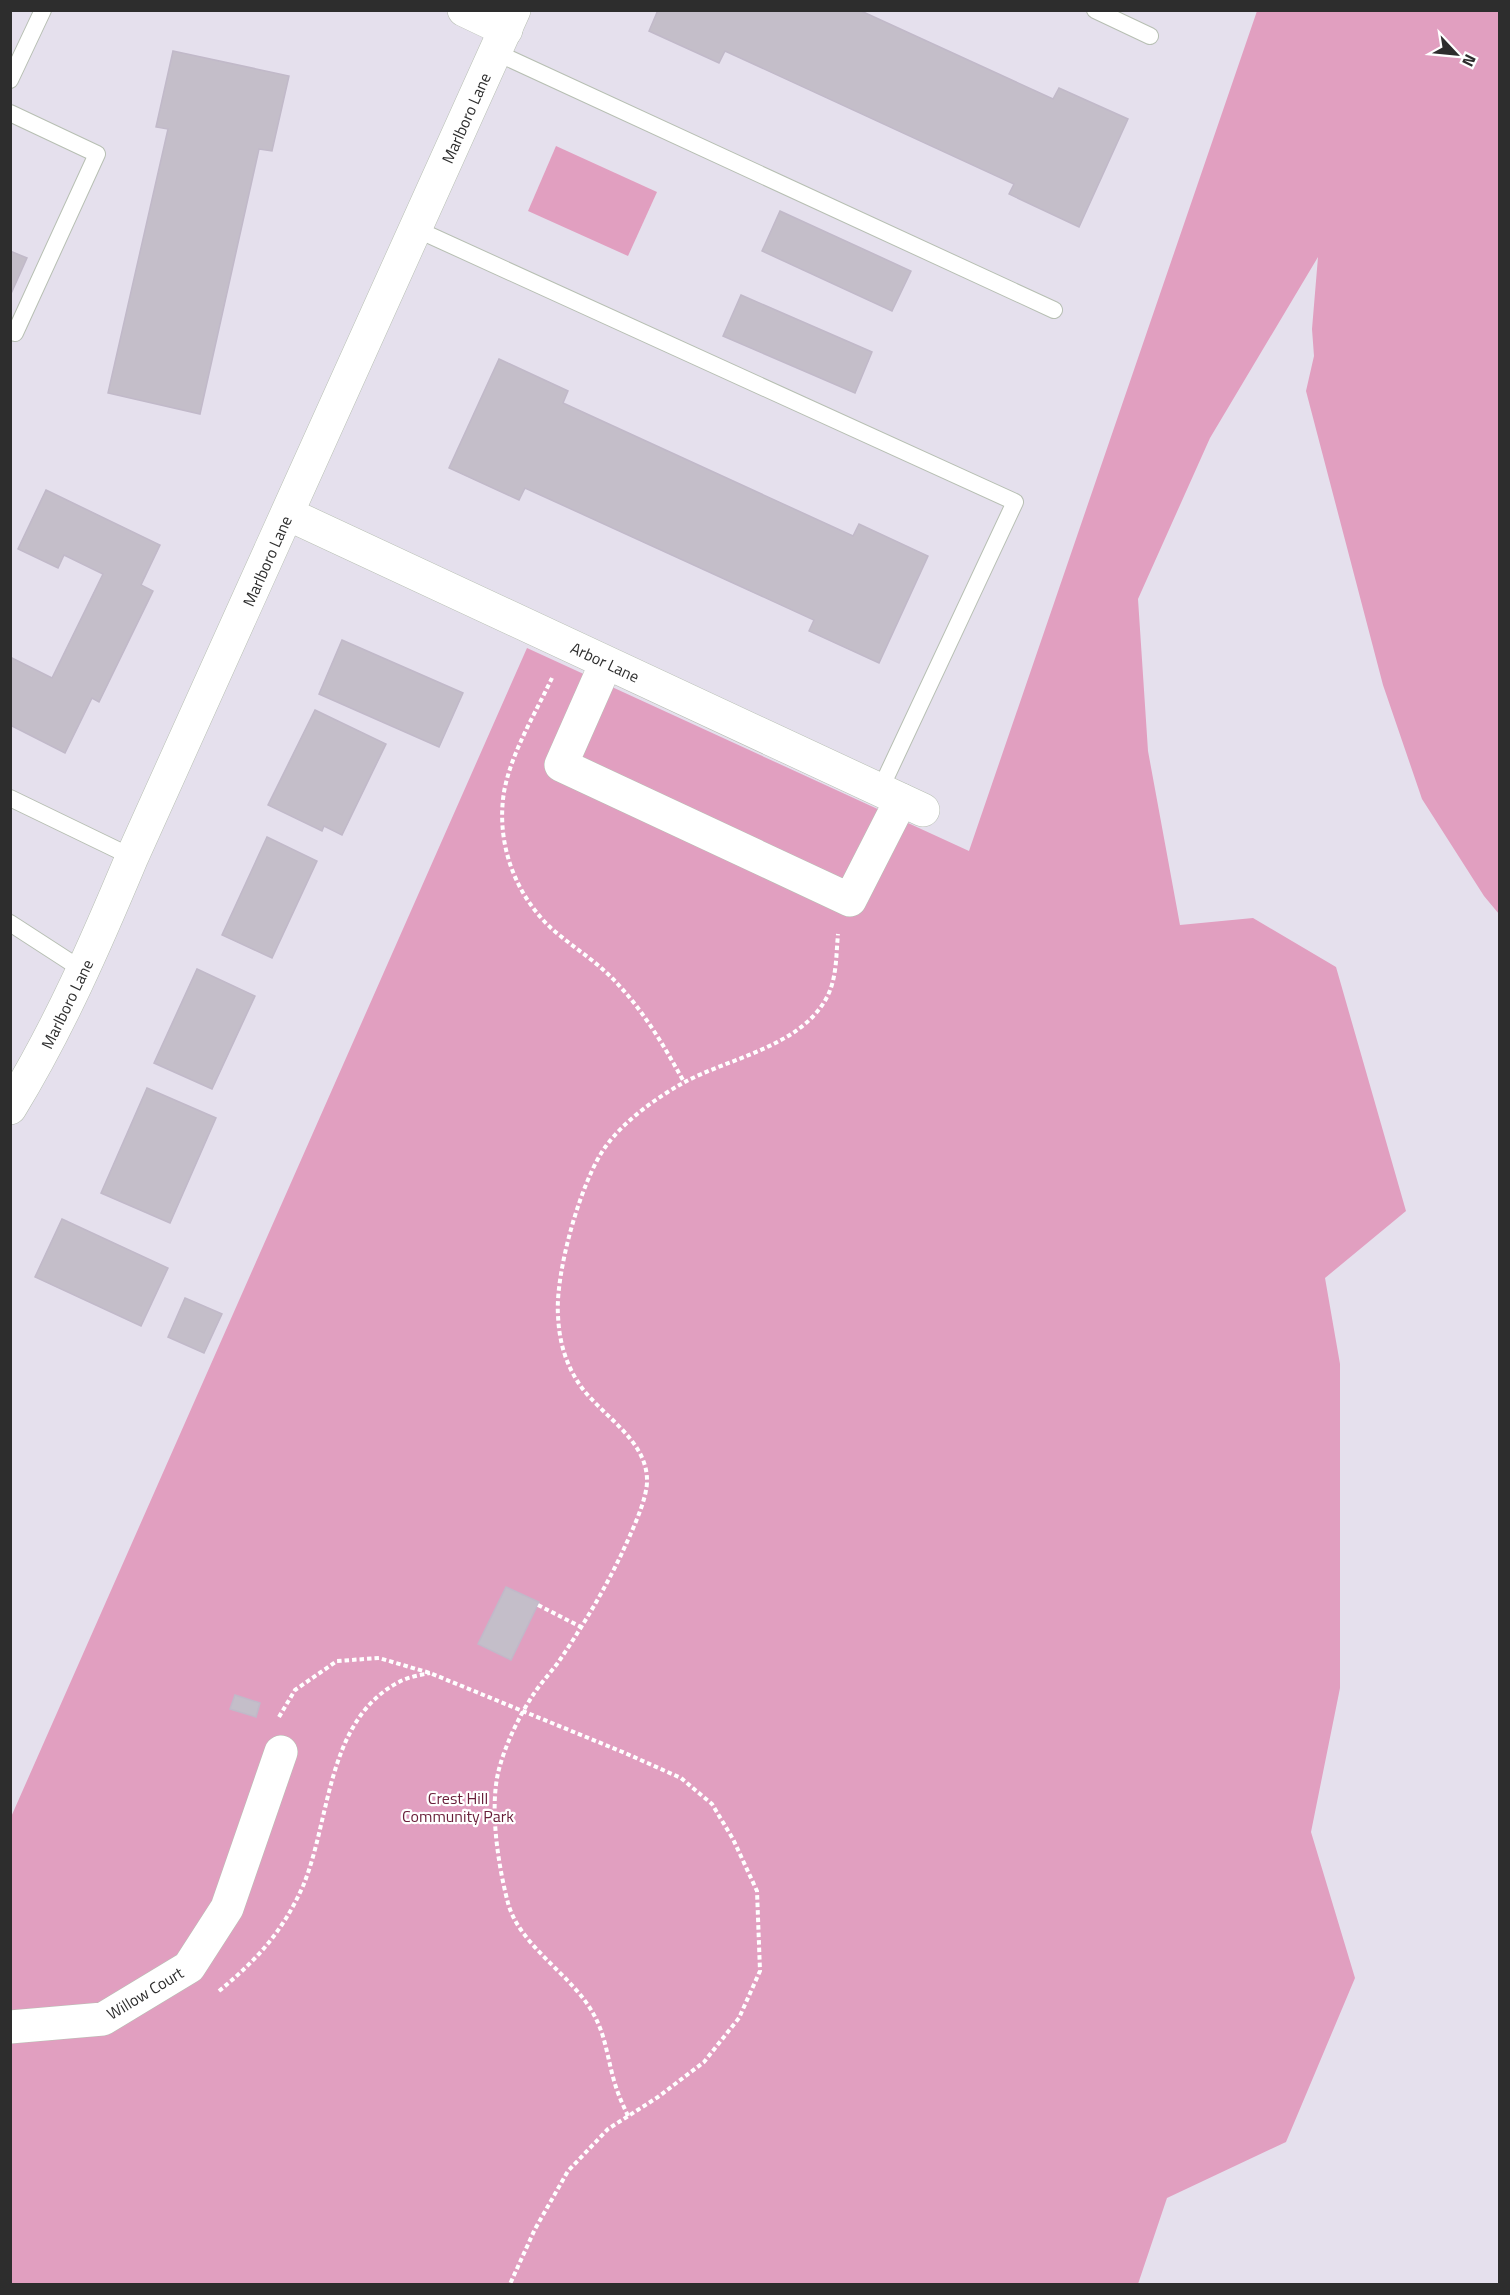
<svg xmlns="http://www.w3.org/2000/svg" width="1510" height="2295" viewBox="0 0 1510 2295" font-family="'Titillium Web',sans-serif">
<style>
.green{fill:#e19fc0}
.building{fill:#c4bec9;stroke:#c1b9c9;stroke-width:1.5}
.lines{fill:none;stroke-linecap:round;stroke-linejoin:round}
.lane-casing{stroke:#b7bfb3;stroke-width:18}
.street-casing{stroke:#b7bfb3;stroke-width:34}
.path{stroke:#fff;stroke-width:4;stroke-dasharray:4.5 3;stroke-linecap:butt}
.lane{stroke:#fff;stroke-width:16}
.street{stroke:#fff;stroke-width:33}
.labels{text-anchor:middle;stroke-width:4.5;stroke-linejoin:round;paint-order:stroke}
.street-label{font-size:16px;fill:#2d2d2d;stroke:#fff}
.park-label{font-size:16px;fill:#681e39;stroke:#fff}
</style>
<rect width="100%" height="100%" fill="#e5e0ed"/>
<g class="green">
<path d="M1257,11H1499V914L1484,896L1422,799L1383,685L1306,391L1314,356L1312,329L1318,257L1210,438L1138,599L1148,751L1180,925L1253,918L1336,967L1406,1211L1325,1278L1340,1364V1688L1311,1832L1355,1978L1286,2142L1167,2198L1138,2284H11V1817L527,648L969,851Z"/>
<path d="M556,146L657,192L628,256L528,211Z"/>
</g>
<g class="building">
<path d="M658,10H859L1053,99L1059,88L1128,119L1079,227L1009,194L1014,184L725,51L719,63L649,31Z"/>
<path d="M173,51L289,76L272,151L259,149L200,414L108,393L168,129L156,127Z"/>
<path d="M780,211L911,271L892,311L762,251Z"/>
<path d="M10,251L27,258L10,296Z"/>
<path d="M741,295L872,352L855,393L723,336Z"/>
<path d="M499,359L568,391L563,403L853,536L859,524L928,556L879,663L809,631L814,620L525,488L519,500L449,468Z"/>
<path d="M46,490L160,545L141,585L153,591L99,702L92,698L65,753L10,725V657L52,678L103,574L64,555L58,568L18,549Z"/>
<path d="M342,640L463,693L439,747L319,694Z"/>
<path d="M315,710L386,744L342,835L324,826L322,831L268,805Z"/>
<path d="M267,837L317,861L272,958L222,935Z"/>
<path d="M197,969L255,996L212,1089L154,1063Z"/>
<path d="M147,1088L216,1118L170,1223L101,1193Z"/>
<path d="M62,1219L168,1268L141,1326L35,1277Z"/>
<path d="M185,1298L222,1314L204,1353L168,1337Z"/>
<path d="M506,1587L539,1602L511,1660L478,1644Z"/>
<path d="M235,1695L260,1703L256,1717L230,1709Z"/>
</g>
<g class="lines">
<defs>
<g id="lane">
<path d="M1095,10L1150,36"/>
<path d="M495,52L1054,310"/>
<path d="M10,80L43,10"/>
<path d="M10,113L97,154L15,333L10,332"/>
<path d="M416,229L1015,502L880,790"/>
<path d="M10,798L132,857"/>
<path d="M10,923L84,971"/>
</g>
<g id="street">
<path d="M464,10L506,30"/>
<path d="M288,514L923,810"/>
<path d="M606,663L561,765L850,900L901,800"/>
<path d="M10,1108C59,1028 96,943 132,857L514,10"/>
<path d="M10,2027L103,2019L189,1967L227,1908L281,1752"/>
</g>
</defs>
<use href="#lane" class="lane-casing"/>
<use href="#street" class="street-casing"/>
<g class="path">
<path d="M552,678C535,714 511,753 504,792C496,842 514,893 551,928C570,945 593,959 611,977C642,1008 663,1044 684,1082"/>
<path d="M538,1605L581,1627"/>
<path d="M279,1717L295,1690L337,1661L379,1658L430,1673L625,1753L681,1778L712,1804L733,1839L757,1891L760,1971L739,2018L704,2062L658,2097L608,2129L568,2171L535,2229L510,2284"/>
<path d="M219,1991C257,1960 283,1931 303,1886C331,1819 326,1720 399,1682C408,1677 420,1675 430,1673"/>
<path d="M628,2116C624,2107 620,2099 617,2090C608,2065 607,2038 594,2015C573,1975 520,1947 508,1903C498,1865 489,1807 499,1769C506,1743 520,1714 535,1692C542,1682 550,1673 557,1664C581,1629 604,1591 622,1553C630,1535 648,1499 647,1479C646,1440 603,1416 582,1388C566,1366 559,1342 558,1315C555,1273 581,1180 606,1146C624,1121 656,1098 683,1083C728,1058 801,1047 827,997C837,978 836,955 838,934"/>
</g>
<use href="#lane" class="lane"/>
<use href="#street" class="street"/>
</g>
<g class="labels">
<g class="street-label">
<text transform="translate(466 118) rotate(-66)" y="6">Marlboro Lane</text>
<text transform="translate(267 561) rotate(-66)" y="6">Marlboro Lane</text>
<text transform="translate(605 662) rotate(25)" y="6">Arbor Lane</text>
<text transform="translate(67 1004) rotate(-64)" y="6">Marlboro Lane</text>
<text transform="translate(145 1993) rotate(-31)" y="6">Willow Court</text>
</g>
<g class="park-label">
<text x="458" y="1804">Crest Hill<tspan x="458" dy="18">Community Park</tspan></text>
</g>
</g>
<rect width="1510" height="2295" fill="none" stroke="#2d2d2d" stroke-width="24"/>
<g transform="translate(1456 54) rotate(116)" stroke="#ffffff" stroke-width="4.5" paint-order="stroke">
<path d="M0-4.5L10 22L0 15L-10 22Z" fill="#2d2d2d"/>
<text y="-9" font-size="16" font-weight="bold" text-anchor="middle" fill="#2d2d2d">N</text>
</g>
</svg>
